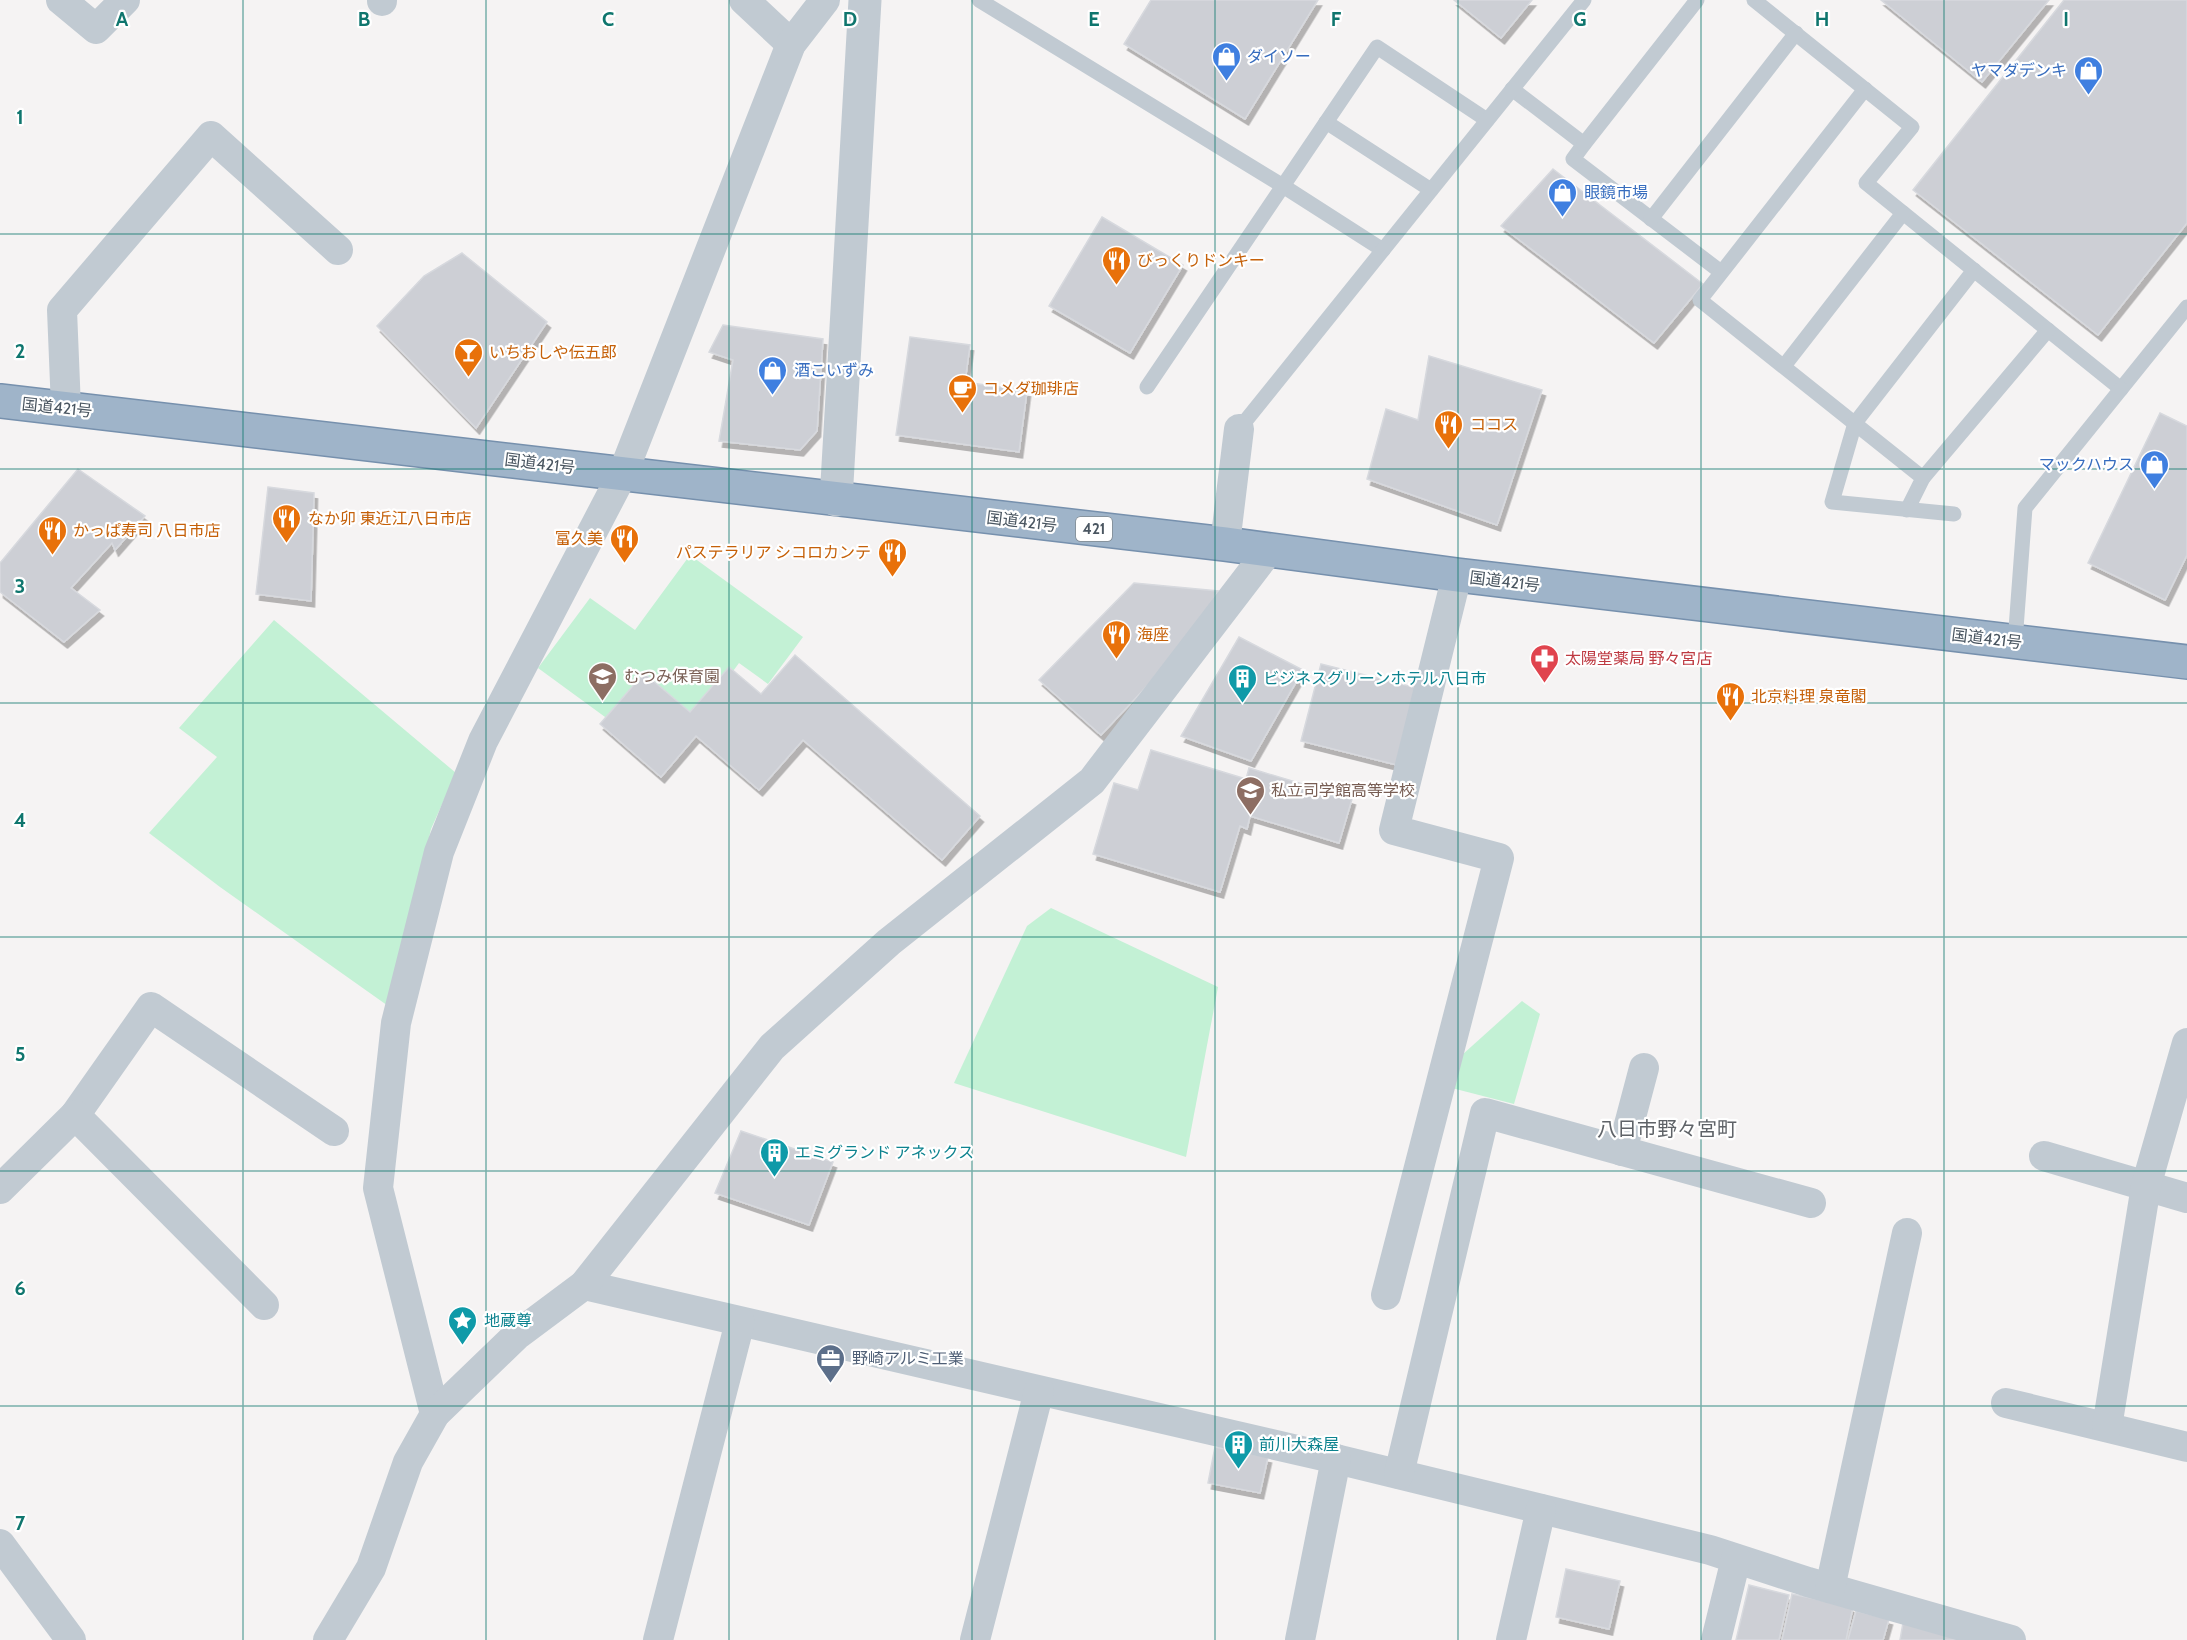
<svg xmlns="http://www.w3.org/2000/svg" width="2187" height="1640" viewBox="0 0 2187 1640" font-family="Cabin,'Noto Sans JP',sans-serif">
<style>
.green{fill:#c3f1d5}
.building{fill:#cdcfd5;stroke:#d7d9de;stroke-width:1.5;filter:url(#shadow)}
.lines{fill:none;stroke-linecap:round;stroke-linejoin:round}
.trunk-casing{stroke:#7690ad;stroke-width:36}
.service{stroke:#c1cad2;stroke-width:15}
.minor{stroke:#c1cad2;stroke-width:30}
.tertiary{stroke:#c1cad2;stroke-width:33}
.trunk{stroke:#9fb4c9;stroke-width:33}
.grid{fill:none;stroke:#0f766e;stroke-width:1.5;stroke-opacity:0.55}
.labels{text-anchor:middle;stroke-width:4.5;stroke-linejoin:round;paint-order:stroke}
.shield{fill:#fff;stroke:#808990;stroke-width:1.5}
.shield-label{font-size:15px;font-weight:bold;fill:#4a5661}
.shop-label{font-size:16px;fill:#366cbe;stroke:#fff;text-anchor:start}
.food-label{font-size:16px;fill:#c56008;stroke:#fff;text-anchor:start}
.street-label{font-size:16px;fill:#4a5661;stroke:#fff}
.health-label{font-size:16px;fill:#be3a42;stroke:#fff;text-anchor:start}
.education-label{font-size:16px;fill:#785e54;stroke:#fff;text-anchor:start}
.culture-label{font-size:16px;fill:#0d838f;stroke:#fff;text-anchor:start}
.service-label{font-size:16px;fill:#4e5e75;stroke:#fff;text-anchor:start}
.quarter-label{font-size:20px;fill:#5f6368;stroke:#fff}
.grid-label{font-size:20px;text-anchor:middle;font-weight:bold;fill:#0f766e;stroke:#fff;stroke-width:4.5;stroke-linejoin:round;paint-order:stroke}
</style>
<defs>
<filter id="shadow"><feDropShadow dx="3.5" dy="6" stdDeviation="0" flood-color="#0004"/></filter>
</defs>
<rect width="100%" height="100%" fill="#f5f3f3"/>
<g class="green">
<path d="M690,555L803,637L768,684L739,663L695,723L616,725L538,668L590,598L635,630Z"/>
<path d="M274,620L456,773L431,829L391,1008L220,887L149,833L217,757L179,728Z"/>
<path d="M1051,908L1218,987L1186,1157L954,1083L1027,926Z"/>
<path d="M1522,1001L1540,1014L1514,1104L1444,1086L1452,1064Z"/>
</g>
<g class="building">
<path d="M1151,0H1318L1245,119L1124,44Z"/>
<path d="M1454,0H1532L1501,38Z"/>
<path d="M1881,0H2049L1982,82Z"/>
<path d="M2064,0H2187V223L2098,335L1913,190Z"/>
<path d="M1553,169L1703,284L1654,343L1501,226Z"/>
<path d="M1102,217L1183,265L1130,353L1049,306Z"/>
<path d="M462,253L547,322L476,428L377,326L424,276Z"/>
<path d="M723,325L823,339L817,431L800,450L719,441L733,360L709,352Z"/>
<path d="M910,337L970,345L965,382L1027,391L1019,452L896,435Z"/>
<path d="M1429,356L1542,390L1497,525L1367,479L1386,409L1418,420Z"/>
<path d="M2160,413L2187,426V555L2165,600L2088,563Z"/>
<path d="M78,469L145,516L115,550L112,543L71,588L100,610L64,642L0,592V563Z"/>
<path d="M268,487L314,493L311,601L256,594Z"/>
<path d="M1134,583L1218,591L1192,638L1101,735L1039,680Z"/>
<path d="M1239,637L1303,670L1251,761L1181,736Z"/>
<path d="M795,655L980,816L942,860L803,740L759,790L696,736L661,777L600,724L644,673L690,712L729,667L761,694Z"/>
<path d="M1321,664L1421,689L1401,766L1301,741Z"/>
<path d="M1151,750L1246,779L1249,768L1352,799L1339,843L1250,816L1247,829L1240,826L1220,892L1093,854L1114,783L1138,790Z"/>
<path d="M741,1131L833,1162L809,1225L715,1193Z"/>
<path d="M1215,1447L1268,1457L1260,1493L1208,1483Z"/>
<path d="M1566,1569L1620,1581L1609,1629L1556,1617Z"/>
<path d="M1749,1585L1789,1595L1779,1640H1736Z"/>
<path d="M1792,1594L1853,1607L1846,1640H1782Z"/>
<path d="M1856,1611L1889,1619L1883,1640H1848Z"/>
<path d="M1903,1623L1971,1640H1900Z"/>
</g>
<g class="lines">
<defs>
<path id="trunk" d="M0,401L1225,544L1457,575L2187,662"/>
</defs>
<use href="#trunk" class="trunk-casing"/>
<g class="service">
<path d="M979,0L1283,186L1383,250"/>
<path d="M1754,0L1912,127L1866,183L2121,389L2187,307"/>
<path d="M1512,89L1584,144L1573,159L1721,272"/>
<path d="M1865,89L1700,300L1923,478L1907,510"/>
<path d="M1326,122L1431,190"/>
<path d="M1584,144L1697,0"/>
<path d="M1651,219L1796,33"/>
<path d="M1784,366L1903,213"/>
<path d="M1147,387L1377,47L1487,120"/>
<path d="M1239,429L1584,0"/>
<path d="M1923,478L2048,330"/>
<path d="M1954,514L1832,502L1855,423L1974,270"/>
<path d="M2015,642L2025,508L2121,389"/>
</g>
<g class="minor">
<path d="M61,0L96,29L125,0"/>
<path d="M382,0V1"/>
<path d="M744,0L791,44"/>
<path d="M66,408L62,310L211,136L338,250"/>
<path d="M1225,544L1239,429"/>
<path d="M75,1115L151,1007L334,1131"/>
<path d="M1622,1151L1644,1068"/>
<path d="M2044,1156L2187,1198"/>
<path d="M0,1189L75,1115L264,1305"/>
<path d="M584,1285L1336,1459L1710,1550L1808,1582L2011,1640"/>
<path d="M1386,1295L1499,858L1394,830L1457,575"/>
<path d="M2006,1403L2187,1447"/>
<path d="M435,1414L378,1188L396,1023L439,852L483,741L623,473L791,44L825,0"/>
<path d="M2107,1427L2146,1186L2187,1043"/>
<path d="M1399,1474L1485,1113L1811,1203"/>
<path d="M0,1544L71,1640"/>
<path d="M1830,1588L1907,1233"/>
<path d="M328,1640L371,1568L408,1462L435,1414L517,1335L584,1285L772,1047L889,942L1092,781L1269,550"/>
<path d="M658,1640L740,1322"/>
<path d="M975,1640L1039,1391"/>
<path d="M1300,1640L1336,1459"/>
<path d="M1511,1640L1541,1509"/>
<path d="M1716,1640L1736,1559"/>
</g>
<path class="tertiary" d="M836,500L865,0"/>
<use href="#trunk" class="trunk"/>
</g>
<path class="grid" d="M243,0V1640M486,0V1640M729,0V1640M972,0V1640M1215,0V1640M1458,0V1640M1701,0V1640M1944,0V1640M0,234H2187M0,469H2187M0,703H2187M0,937H2187M0,1171H2187M0,1406H2187"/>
<defs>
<symbol id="shop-pin" viewBox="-11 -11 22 30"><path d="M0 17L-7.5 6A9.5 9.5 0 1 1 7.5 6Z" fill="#3f7fe0" stroke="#fff"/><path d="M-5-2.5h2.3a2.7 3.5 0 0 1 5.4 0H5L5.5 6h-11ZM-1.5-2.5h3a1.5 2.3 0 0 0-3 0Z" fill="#fff"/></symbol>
<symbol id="restaurant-pin" viewBox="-11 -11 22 30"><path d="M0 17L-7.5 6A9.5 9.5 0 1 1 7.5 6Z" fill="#e8710a" stroke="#fff"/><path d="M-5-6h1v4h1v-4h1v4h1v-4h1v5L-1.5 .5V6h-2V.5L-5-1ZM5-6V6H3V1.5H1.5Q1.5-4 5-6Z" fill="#fff"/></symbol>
<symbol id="bar-pin" viewBox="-11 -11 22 30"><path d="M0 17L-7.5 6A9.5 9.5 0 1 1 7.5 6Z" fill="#e8710a" stroke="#fff"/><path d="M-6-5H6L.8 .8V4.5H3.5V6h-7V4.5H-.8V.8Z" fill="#fff"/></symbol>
<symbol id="cafe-pin" viewBox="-11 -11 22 30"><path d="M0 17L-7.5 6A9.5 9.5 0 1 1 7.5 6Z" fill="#e8710a" stroke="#fff"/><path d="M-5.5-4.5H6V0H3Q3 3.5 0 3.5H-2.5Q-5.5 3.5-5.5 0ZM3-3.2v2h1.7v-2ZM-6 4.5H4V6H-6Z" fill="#fff"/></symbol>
<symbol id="pharmacy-pin" viewBox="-11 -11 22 30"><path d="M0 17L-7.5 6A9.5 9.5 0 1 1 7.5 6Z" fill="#e0444e" stroke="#fff"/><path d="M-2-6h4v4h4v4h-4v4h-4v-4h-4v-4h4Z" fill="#fff"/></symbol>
<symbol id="school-pin" viewBox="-11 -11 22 30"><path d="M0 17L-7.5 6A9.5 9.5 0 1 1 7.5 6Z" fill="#8d6e63" stroke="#fff"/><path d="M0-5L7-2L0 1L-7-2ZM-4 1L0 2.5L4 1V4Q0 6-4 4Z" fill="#fff"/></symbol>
<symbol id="building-pin" viewBox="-11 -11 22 30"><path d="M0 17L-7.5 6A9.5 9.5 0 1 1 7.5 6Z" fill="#0f9aa8" stroke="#fff"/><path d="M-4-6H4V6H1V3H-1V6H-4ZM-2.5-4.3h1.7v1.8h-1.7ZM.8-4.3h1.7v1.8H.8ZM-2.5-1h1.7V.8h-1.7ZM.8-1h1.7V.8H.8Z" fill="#fff"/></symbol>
<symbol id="sight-pin" viewBox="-11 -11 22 30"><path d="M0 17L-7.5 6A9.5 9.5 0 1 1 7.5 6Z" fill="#0f9aa8" stroke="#fff"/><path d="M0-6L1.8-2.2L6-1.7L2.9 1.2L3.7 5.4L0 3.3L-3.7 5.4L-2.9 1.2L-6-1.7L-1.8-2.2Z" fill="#fff"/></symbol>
<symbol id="office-pin" viewBox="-11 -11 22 30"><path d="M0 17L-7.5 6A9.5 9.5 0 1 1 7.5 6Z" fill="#5c6f8a" stroke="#fff"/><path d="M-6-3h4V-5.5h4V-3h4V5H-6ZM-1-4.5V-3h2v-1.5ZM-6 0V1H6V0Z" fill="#fff"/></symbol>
</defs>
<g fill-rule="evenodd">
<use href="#shop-pin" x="1210" y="40" width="33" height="45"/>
<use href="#shop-pin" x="2072" y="54" width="33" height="45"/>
<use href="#shop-pin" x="1546" y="176" width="33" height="45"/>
<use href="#restaurant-pin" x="1100" y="244" width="33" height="45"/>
<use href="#bar-pin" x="452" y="336" width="33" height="45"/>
<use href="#shop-pin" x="756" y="354" width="33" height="45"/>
<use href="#cafe-pin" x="946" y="372" width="33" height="45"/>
<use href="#restaurant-pin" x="1432" y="408" width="33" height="45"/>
<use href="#shop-pin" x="2138" y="448" width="33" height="45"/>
<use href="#restaurant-pin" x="270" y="502" width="33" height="45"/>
<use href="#restaurant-pin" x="36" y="514" width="33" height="45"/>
<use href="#restaurant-pin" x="608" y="522" width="33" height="45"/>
<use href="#restaurant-pin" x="876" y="536" width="33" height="45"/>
<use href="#restaurant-pin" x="1100" y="618" width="33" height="45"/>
<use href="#pharmacy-pin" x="1528" y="642" width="33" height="45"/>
<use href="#school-pin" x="586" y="660" width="33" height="45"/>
<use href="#building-pin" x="1226" y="662" width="33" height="45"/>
<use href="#restaurant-pin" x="1714" y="680" width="33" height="45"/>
<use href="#school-pin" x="1234" y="774" width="33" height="45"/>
<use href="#building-pin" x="758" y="1136" width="33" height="45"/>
<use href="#sight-pin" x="446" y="1304" width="33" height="45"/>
<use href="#office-pin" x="814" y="1342" width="33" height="45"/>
<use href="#building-pin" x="1222" y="1428" width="33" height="45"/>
</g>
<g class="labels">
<rect class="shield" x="1076" y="517" width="36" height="24" rx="4.5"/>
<g class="shield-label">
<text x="1094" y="534">421</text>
</g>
<g class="shop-label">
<text x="1247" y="62">ダイソー</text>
<text x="2067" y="76" text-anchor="end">ヤマダデンキ</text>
<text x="1584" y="198">眼鏡市場</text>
<text x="794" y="376">酒こいずみ</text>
<text x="2134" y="470" text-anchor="end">マックハウス</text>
</g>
<g class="food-label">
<text x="1137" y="266">びっくりドンキー</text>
<text x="489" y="358">いちおしや伝五郎</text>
<text x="983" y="394">コメダ珈琲店</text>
<text x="1470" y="430">ココス</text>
<text x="308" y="524">なか卯 東近江八日市店</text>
<text x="73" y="536">かっぱ寿司 八日市店</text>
<text x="603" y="544" text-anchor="end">富久美</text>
<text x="871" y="558" text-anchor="end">パステラリア シコロカンテ</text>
<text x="1137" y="640">海座</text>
<text x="1751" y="702">北京料理 泉竜閣</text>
</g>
<g class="street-label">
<text transform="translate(57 407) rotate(6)" y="6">国道421号</text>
<text transform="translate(540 463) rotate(7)" y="6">国道421号</text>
<text transform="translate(1022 521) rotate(7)" y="6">国道421号</text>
<text transform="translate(1505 581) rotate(7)" y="6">国道421号</text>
<text transform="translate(1987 638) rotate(7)" y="6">国道421号</text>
</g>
<g class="health-label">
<text x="1565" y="664">太陽堂薬局 野々宮店</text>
</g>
<g class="education-label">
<text x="624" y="682">むつみ保育園</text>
<text x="1271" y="796">私立司学館高等学校</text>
</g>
<g class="culture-label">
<text x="1263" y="684">ビジネスグリーンホテル八日市</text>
<text x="795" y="1158">エミグランド アネックス</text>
<text x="484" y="1326">地蔵尊</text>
<text x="1259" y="1450">前川大森屋</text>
</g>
<g class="service-label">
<text x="852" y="1364">野崎アルミ工業</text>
</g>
<g class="quarter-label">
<text x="1667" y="1136">八日市野々宮町</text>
</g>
</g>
<g class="grid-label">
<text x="122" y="26">A</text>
<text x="364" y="26">B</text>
<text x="608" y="26">C</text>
<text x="850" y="26">D</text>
<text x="1094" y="26">E</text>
<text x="1336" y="26">F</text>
<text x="1580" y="26">G</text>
<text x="1822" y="26">H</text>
<text x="2066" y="26">I</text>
<text x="20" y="124">1</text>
<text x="20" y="358">2</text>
<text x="20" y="593">3</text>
<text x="20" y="827">4</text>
<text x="20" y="1061">5</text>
<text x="20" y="1295">6</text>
<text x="20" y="1530">7</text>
</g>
</svg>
